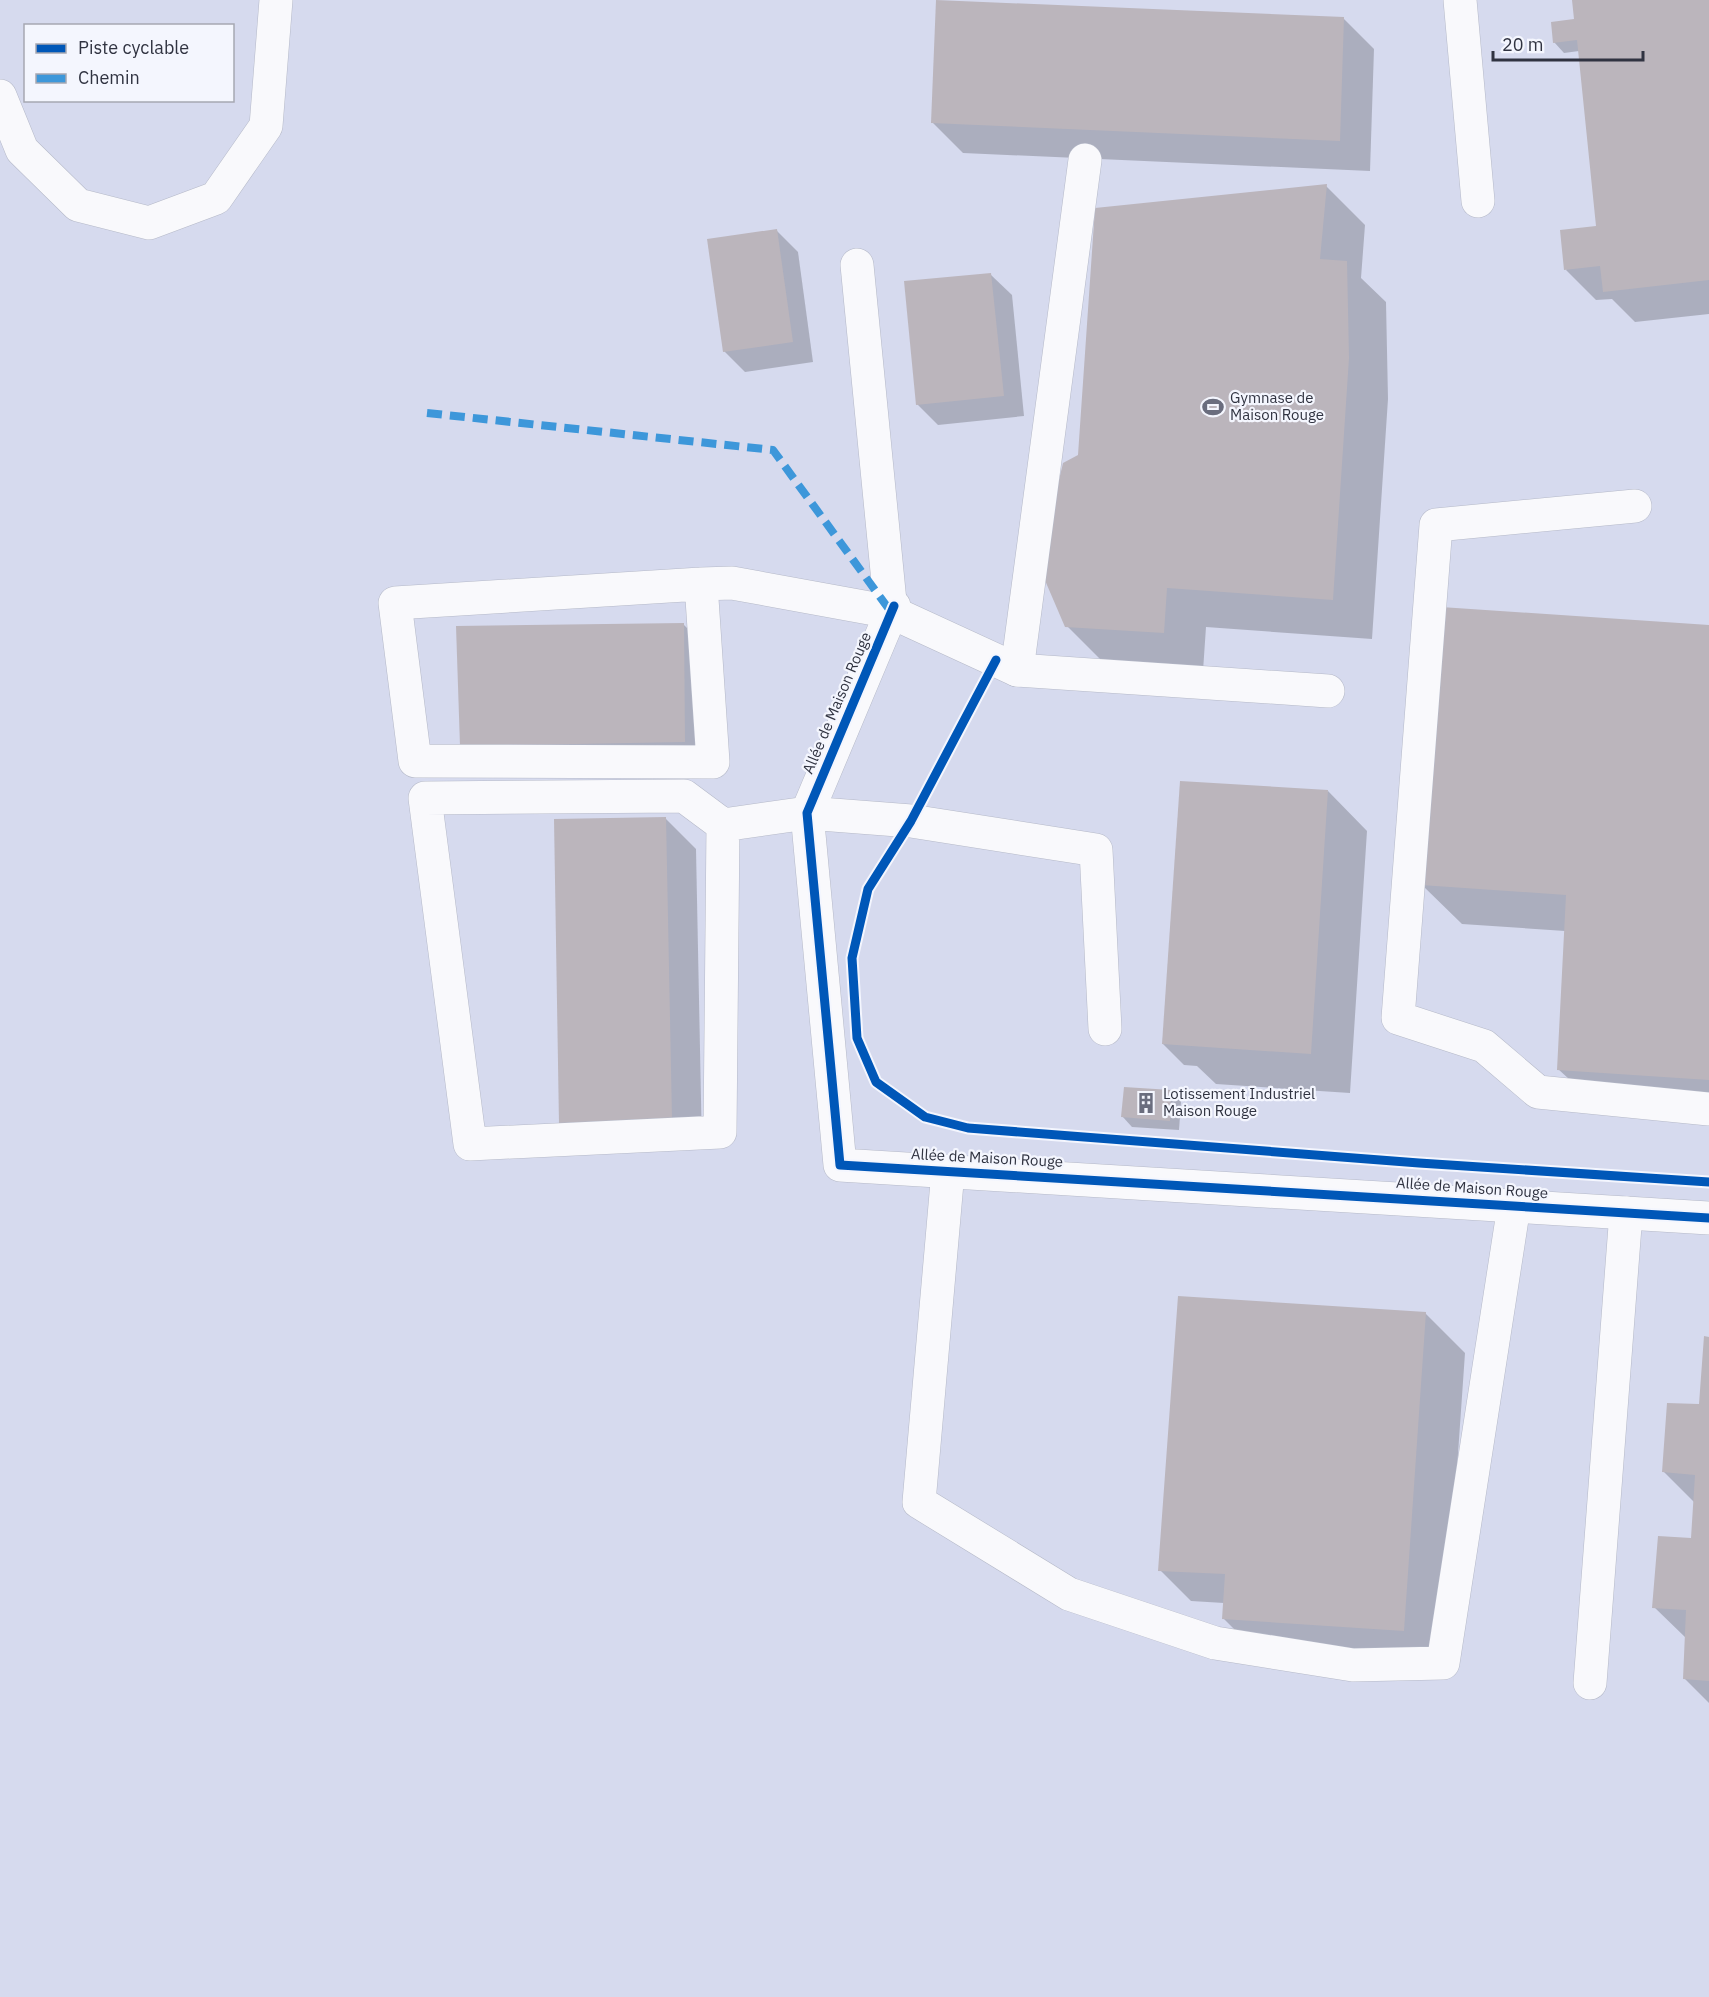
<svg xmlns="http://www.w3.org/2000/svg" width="1709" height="1997" viewBox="0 0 1709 1997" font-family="'IBM Plex Sans',sans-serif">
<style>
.shadow{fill:#0003}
.building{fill:#bbb5bc}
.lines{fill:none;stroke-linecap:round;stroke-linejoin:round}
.minor-casing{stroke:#b5b9c8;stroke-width:34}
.minor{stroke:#f9f9fc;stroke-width:33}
.quiet{stroke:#3d97da;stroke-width:8;stroke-dasharray:15 8;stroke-linecap:butt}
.cycleway-casing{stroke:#f4f6fe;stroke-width:13}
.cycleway{stroke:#0057b8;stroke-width:9}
.labels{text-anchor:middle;stroke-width:4.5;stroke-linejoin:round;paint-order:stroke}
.poi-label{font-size:15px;fill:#303341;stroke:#f4f6fe;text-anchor:start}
.street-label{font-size:15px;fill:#303341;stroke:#f4f6fe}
</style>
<rect width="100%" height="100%" fill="#d6daee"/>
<g class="shadow">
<path d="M1574,0H1709V314L1635,322L1612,299L1596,300L1566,270L1598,228L1579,51L1564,53L1554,42L1576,23Z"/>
<path d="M1343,18L1374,49L1370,171L963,153L932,122Z"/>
<path d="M1326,186L1365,225L1361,278L1386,302L1388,399L1372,639L1206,627L1203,671L1107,666L1067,626L1079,456Z"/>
<path d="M777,231L798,252L813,362L745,372L724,351Z"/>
<path d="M991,275L1012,295L1024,416L938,425L917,404Z"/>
<path d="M683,624L714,655L715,772L492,777L458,628Z"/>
<path d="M1709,626V1117L1569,1079L1558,1069L1565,931L1462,924L1422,885Z"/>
<path d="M1328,791L1367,831L1350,1093L1216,1084L1197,1066L1184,1065L1163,1044Z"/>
<path d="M665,818L696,849L702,1149L560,1123Z"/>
<path d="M1171,1091L1181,1102L1179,1130L1132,1127L1122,1116Z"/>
<path d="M1425,1313L1465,1353L1443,1670L1254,1649L1223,1618L1224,1603L1191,1601L1160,1570Z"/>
<path d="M1709,1338V1703L1684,1678L1686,1638L1654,1607L1693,1540L1695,1503L1664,1472L1701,1406Z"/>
</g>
<g class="building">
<path d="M936,0L1344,17L1340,141L931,123Z"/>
<path d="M1572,0H1709V280L1603,292L1600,266L1564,270L1560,230L1596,226L1577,40L1553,43L1551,22L1574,19Z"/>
<path d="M1327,184L1320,259L1347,261L1349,358L1333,600L1167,588L1164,633L1065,627L1044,578L1047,531L1063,463L1078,455L1095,208Z"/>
<path d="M777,229L793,342L723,352L707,239Z"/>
<path d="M991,273L1004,396L916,405L904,281Z"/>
<path d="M1441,607L1709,625V1080L1557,1070L1566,895L1421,885Z"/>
<path d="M684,623L685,742L460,746L456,626Z"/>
<path d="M1180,781L1328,790L1311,1054L1162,1044Z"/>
<path d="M666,817L672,1119L559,1124L554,819Z"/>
<path d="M1124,1087L1171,1090L1170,1121L1121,1117Z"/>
<path d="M1178,1296L1426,1312L1404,1631L1222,1619L1225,1574L1158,1571Z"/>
<path d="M1704,1336L1709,1337V1681L1683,1679L1686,1610L1652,1608L1658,1536L1691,1538L1695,1475L1662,1472L1667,1403L1699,1404Z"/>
</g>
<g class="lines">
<defs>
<g id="minor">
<path d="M1460,0L1478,201"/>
<path d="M0,96L22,150L78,205L149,223L216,198L266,126L276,0"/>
<path d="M857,265L891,612"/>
<path d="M1635,506L1436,525L1398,1018L1484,1046L1538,1092L1709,1109"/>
<path d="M701,584L713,762L415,761L395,603L701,584L732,583L891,612L1017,670L1328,691"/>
<path d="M894,606L807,813L840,1165L1709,1218"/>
<path d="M1017,670L1085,160"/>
<path d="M723,825L684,796L425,798L470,1144L720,1132L723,825L807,813L911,821L1096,850L1105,1029"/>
<path d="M948,1171L919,1502L1069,1594L1215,1643L1353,1665L1443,1663L1514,1206"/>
<path d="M1590,1683L1626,1213"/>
</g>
</defs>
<use href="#minor" class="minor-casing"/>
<use href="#minor" class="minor"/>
<path class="quiet" d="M427,413L773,450L891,612"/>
<defs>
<g id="cycleway">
<path d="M894,606L807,813L840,1165L1709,1218"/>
<path d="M996,660L911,821L868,889L852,958L857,1038L876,1082L925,1117L968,1128L1419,1163L1709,1182"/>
</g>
</defs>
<use href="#cycleway" class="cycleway-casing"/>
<use href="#cycleway" class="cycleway"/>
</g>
<defs>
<symbol id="stadium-bare" viewBox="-9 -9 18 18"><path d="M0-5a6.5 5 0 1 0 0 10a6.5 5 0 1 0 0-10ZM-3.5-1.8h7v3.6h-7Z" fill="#6a6d7e" stroke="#f4f6fe" stroke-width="2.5" paint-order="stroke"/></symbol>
<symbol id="building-bare" viewBox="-9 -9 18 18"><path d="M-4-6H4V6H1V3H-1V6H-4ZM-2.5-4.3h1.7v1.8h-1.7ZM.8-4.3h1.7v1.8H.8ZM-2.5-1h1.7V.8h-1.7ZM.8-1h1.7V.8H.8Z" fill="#6a6d7e" stroke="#f4f6fe" stroke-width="2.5" paint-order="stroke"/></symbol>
</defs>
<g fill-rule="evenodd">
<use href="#stadium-bare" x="1198" y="392" width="30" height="30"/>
<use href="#building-bare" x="1131" y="1088" width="30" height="30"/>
</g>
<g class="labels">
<g class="poi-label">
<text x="1230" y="403">Gymnase de<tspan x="1230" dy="17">Maison Rouge</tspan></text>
<text x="1163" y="1099">Lotissement Industriel<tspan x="1163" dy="17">Maison Rouge</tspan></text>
</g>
<g class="street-label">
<text transform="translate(837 703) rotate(-67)" y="5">Allée de Maison Rouge</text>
<text transform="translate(987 1158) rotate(3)" y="5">Allée de Maison Rouge</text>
<text transform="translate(1472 1188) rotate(4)" y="5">Allée de Maison Rouge</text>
</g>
</g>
<rect x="24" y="24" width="210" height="78" fill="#f4f6fe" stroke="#a6a8b2" stroke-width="1.5"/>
<rect x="36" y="44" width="30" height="9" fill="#0057b8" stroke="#a6a8b2" stroke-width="1.5"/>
<text x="78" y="54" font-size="18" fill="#303341">Piste cyclable</text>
<rect x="36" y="74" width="30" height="9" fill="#3d97da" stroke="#a6a8b2" stroke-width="1.5"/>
<text x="78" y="84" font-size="18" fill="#303341">Chemin</text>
<path d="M1493 51v9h150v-9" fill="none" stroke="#303341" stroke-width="3"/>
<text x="1502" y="51" font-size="18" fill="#303341" stroke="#f4f6fe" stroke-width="4.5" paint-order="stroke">20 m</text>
</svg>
